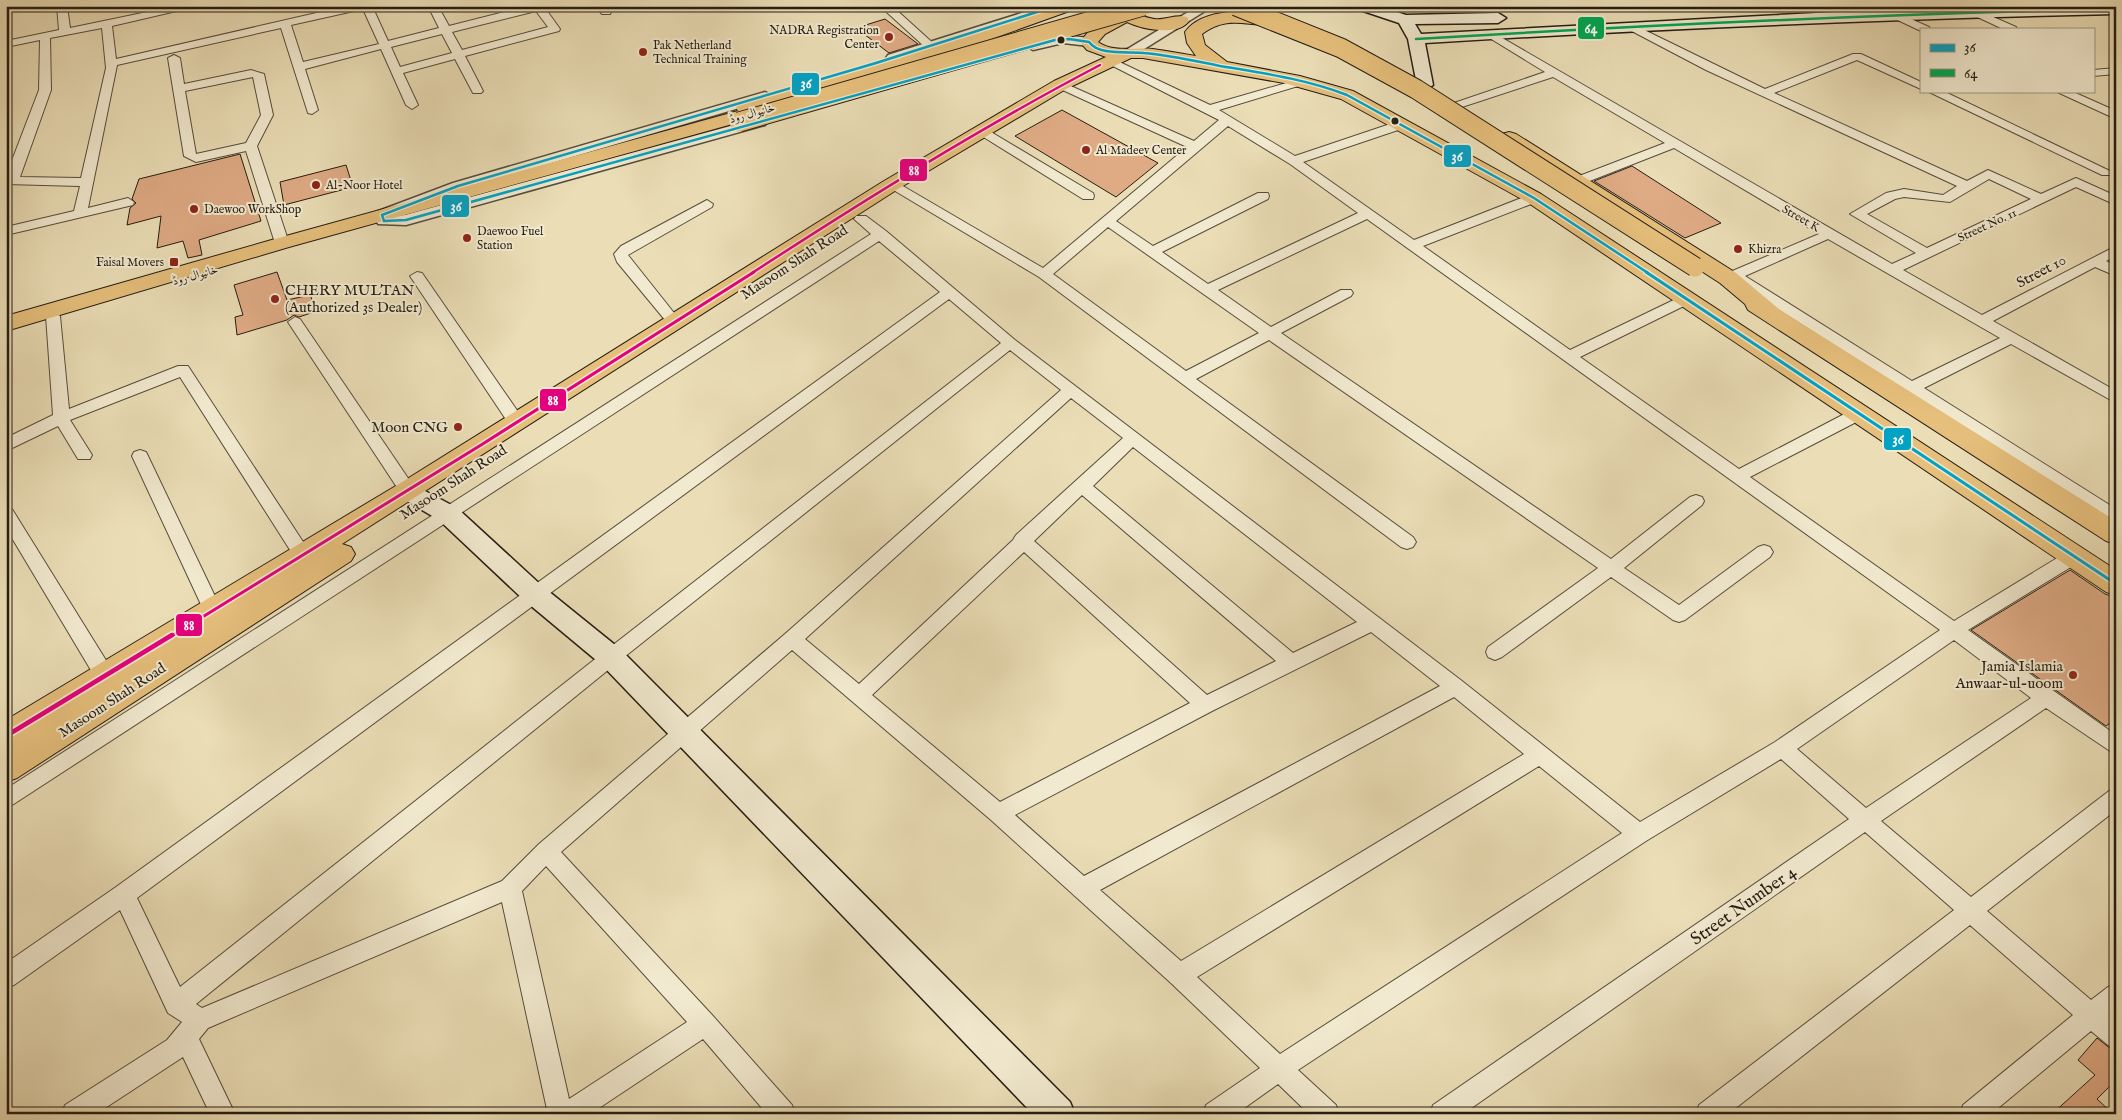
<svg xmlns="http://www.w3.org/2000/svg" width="2122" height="1120" viewBox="0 0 2122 1120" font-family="'IM FELL English',Amiri,serif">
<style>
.building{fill:#dfab85;stroke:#251d12}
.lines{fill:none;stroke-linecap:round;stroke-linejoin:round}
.minor-casing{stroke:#564d3b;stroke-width:2}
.tertiary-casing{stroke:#564d3b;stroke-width:3}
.secondary-casing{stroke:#251d12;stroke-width:3}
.primary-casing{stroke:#251d12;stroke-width:2}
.minor{fill:#f2ead0;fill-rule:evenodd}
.tertiary{fill:#f2ead0;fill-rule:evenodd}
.secondary{fill:#f2ead0;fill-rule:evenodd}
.primary{fill:#e6bf7c;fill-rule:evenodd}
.primary-bridge-casing{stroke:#251d12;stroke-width:21;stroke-linecap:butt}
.primary-bridge{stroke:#e6bf7c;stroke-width:19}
.bus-1-far1-casing{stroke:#f2ead0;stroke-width:5}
.bus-1-casing{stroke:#f2ead0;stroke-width:6}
.bus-2-casing{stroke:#f2ead0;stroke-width:5}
.bus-3-far2-casing{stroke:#f2ead0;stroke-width:5}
.bus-3-far1-casing{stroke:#f2ead0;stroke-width:6}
.bus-3-casing{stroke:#f2ead0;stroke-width:8}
.bus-1-far1{stroke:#02a2c5;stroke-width:2.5}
.bus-1{stroke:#02a2c5;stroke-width:3}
.bus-2{stroke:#00a651;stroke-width:2.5}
.bus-3-far2{stroke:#e5007d;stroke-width:2.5}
.bus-3-far1{stroke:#e5007d;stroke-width:3}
.bus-3{stroke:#e5007d;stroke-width:4.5}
.poi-dot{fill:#8f2418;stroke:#f2ead0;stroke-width:2}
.bus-dot{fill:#251d12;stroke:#f2ead0;stroke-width:2}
.labels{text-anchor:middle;stroke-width:4;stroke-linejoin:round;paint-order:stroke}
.far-poi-label{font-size:12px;fill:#251d12;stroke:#f2ead0;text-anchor:start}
.far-street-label{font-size:12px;fill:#251d12;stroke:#f2ead0}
.street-label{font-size:15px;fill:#251d12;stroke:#f2ead0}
.poi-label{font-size:15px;fill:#251d12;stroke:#f2ead0;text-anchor:end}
.near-street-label{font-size:18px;fill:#251d12;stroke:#f2ead0}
.line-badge{stroke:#f2ead0;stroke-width:2}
.badge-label{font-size:14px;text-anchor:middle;font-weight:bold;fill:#fff}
</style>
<rect width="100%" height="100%" fill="#ebdeb7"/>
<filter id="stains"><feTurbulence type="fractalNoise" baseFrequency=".004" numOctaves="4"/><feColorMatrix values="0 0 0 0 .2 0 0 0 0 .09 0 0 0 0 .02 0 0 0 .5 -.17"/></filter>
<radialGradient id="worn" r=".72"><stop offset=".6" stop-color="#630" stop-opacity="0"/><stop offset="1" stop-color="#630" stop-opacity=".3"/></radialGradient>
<g class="building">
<path d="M885,19L918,44L889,53L856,28Z"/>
<path d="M1062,110L1158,163L1116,197L1015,136Z"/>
<path d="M240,154L261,221L199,240L202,255L188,258L183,241L157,248L161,216L127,225L130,208L136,203L132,199L139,179Z"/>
<path d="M346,165L353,187L284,205L280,182Z"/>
<path d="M1632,166L1721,223L1685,238L1594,181Z"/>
<path d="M277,272L287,300L310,295L317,311L299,317L294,315L287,320L237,335L235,317L243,315L234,285Z"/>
<path d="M2070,570L2105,594L2116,598V719L2106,726L1971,630Z"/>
<path d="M2097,1038L2116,1053V1080L2097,1099L2113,1114H2052L2095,1075L2078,1060Z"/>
</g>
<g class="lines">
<defs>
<g id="minor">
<path d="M57,6H67L70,28L176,6H198L112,26L116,59L347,6H372L388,41L439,28L428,6H438L449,26L528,6H547L545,8L560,29L559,31L465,56L483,91L481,93H473L455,59L403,73L418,105L412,109L406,105L381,49L305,69L318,110L312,114L308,113L281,28L117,65L88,208L128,198L134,202L133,205L6,235V227L74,211L80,186L6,184V176L39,90L40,40L6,47V41L59,30ZM363,9L379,44L303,62L291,25ZM536,11L548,27L462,50L452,32ZM102,28L106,68L81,178L20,177L51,90L50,38ZM442,34L452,53L400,67L391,47Z"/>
<path d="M595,6H606L611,12L610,14H602Z"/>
<path d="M880,6H892L934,44V48H926Z"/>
<path d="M1975,9L2016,27L2017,29H2003L1971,14L1970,12Z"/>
<path d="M1893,11L1929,27L1930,29H1921V31L1889,16L1888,14Z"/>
<path d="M1630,23L1765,89L1853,54H1861L1921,82V89L1857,60L1774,93L1967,181L1988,170L2041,194L2076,178L2116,196V205L2076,187L1903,270L1982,315L2116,246V256L2106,261L2116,266V276L2095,267L1993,321L2116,391V403L2011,344L1924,388L2116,509V523L1911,394L1902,397L1897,396L1894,392L1900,387L1734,281L1728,282L1721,278L1723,275L1819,234L1674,148L1582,184H1574L1572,181L1574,178L1665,143L1553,77L1462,107H1454L1452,105L1454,103L1545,72L1483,34L1488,31L1492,32L1892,264L1916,253L1850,214L1886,193L1904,189L1943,195L1957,186L1706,70L1626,28L1625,26ZM1989,179L2031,199L1927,248L1867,214L1895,199L1904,197L1950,202ZM1828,239L2000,338L1912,381L1745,276Z"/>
<path d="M174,55L180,58L184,84L251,70L264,74L273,115L257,146L289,243L287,246H277L275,243L246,151L196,162L184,156L168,58ZM253,77L261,115L246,143L196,154L185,91Z"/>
<path d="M1109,57L1210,105L1300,79H1308V83L1219,110L1295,156L1396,122H1404L1406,125L1404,128L1303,162L1414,240L1529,195H1539L1540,198L1539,201L1423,246L1570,350L1682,296H1692L1694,299L1692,302L1580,357L1739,469L1852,410H1864L1866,414L1864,418L1750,477L1954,621L2067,552L2073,550L2079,552L2082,557L2079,562L1968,630L2116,735V755L2046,708L1881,821L1971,897L2109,791L2116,789V810L1987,911L2091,1000L2108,987L2116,984V1010L2109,1016L2116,1021V1049L2108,1045L2091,1031L1991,1114H1960L1963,1105L2073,1015L1970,925L1728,1114H1696L1699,1105L1954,910L1865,832L1463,1114H1430L1433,1105L1849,819L1781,759L1646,841L1298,1070L1336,1105L1339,1114H1309L1278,1084L1236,1114H1203L1206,1105L1260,1068L1171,983L991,820L792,650L561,852L713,1016L792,1105L795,1114H767L703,1039L590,1114H548L502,902L208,1028L199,1039L235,1114H210L183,1057L96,1114H62L65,1105L167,1040L182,1022L168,1013L120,910L14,985L6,988V963L116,887L940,292L879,241L6,809V789L871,234L854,219L856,216H866L886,231L1015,340L1462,681L1640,822L1775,742L1940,630L1367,219L1218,290L1271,327L1341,290H1351L1353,293L1351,296L1281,333L1611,559L1690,497L1696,495L1702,497L1704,501L1702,505L1624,568L1679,605L1758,547L1764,545L1770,547L1773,552L1770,557L1685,620L1679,622L1673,620L1611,577L1502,657L1495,660L1488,657L1486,652L1488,647L1598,568L1269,340L1196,379L1413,537L1416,542L1413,547L1407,549L1401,547L1039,277L885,185L886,182H896L1043,268L1187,147L1056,87V83H1064L1194,141L1219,120L1105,62V58ZM1228,126L1290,164L1358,213L1208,284L1162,252L1268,199L1269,196L1268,193H1258L1153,246L1116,221ZM1108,227L1259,333L1186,371L1053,274ZM949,299L1001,343L604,652L180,987L137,898ZM1010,350L1061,390L785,634L539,844L502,881L202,1008L196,1004L618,662ZM1071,398L1123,438L1016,535L1013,540L859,684L805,639ZM1133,447L1357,622L1293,653L1093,486ZM1082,495L1276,661L1207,695L1034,541ZM1024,552L1190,703L1000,802L872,695ZM1371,632L1440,686L1084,876L1015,815L1212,711ZM1954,640L2031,698L1866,808L1797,749ZM1454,697L1524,754L1181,961L1100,890ZM1539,766L1622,833L1280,1054L1197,977ZM546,866L687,1022L569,1099L522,891Z"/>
<path d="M2116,68V74L2093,76V70Z"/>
<path d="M1927,91H1943L2112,172L2110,175H2102Z"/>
<path d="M2055,91H2071L2116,111V119Z"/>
<path d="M981,126L1093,193L1094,196L1093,199H1083L977,133L975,130L977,127Z"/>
<path d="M707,200L713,204L712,207L628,255L682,323L675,328L670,326L617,262L614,254L621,246Z"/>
<path d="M417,272L422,273L523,419L525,423L523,427H511L410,276Z"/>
<path d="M53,311L60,316L69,409L178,366H188L309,551L312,556L309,561L303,563L297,561L180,377L70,420L92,455L90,459H78L58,426L6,451V438L53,415L46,316Z"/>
<path d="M295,317L300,319L414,487L416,491L414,495L408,497L402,495L288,322Z"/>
<path d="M140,450L146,452L148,456L222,611L219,616L213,618L207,616L204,611L132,456L134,452Z"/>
<path d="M6,507L12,509L112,670L114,676L112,682L105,684L98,682L6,528Z"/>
</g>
<g id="tertiary">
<path d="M1198,6H1213L1133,56L1128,57L1121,53Z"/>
<path d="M1028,11L1034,15L1033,18L898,61H888L886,58L888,55Z"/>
<path d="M1063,35L1089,38L1096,42L1089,46L1063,43L1033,50L1026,46L1028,43Z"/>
<path d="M765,92L772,96L770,99L463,189L395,216L405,215L760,118L767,122L765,125L406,225L378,224L374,215L376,212L453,183Z"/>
</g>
<g id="secondary">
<path d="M1355,6H1378L1406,15L1498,13L1506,18L1498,23L1415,24L1421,34L1893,9L2116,6V14C1885,19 1655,29 1425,43L1433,85L1425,90L1417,85L1408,39L1399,23L1357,9Z"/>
<path d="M408,482L457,508L542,586L620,649L1070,1102L1075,1114H1033L602,665L524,600L439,520L400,497L396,491L400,485Z"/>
</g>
<g id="primary">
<path d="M1052,6H1077L1075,9L980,43L772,106L774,109L772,113L289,247L6,331V316L275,239L738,111L736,108L738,104L968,35Z"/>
<path d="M1120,6H1136L1139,14C1162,26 1169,13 1187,17L1189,21C1178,37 1142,29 1127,22L1105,34L1098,42C1113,53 1136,47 1153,49C1168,51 1182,54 1196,56L1187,43L1185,32C1202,7 1254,9 1280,15L1282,19L1280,23C1251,30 1231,12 1202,34L1205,45L1227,62L1300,76L1353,91L1541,194L2116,570V595L2106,592L1527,202L1341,99L1284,83L1143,58H1131L1066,89L898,189L342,544L351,547L355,554L351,561L17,778L6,782V751L12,747L6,749V720L399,484L884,181L1054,81L1106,57L1087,50L1080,42L1093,26L1121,11Z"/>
<path d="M1509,132L1516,134L1736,273L1780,310L2116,521V544L2106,541L1748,310L1745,304L1720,283L1502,142L1499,138L1502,134Z"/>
</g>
</defs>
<use href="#minor" class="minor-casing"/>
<use href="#tertiary" class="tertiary-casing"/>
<use href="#secondary" class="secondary-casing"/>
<use href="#primary" class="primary-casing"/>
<use href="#minor" class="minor"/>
<use href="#tertiary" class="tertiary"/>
<use href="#secondary" class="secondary"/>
<use href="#primary" class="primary"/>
<defs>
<g id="primary-bridge">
<path d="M1236,6L1341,48L1416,89L1695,267"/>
<path d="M739,122L1143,6"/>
</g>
</defs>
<use href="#primary-bridge" class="primary-bridge-casing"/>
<use href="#primary-bridge" class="primary-bridge"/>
<defs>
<path id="bus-1-far1" d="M1056,6L876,63L458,186L382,215L384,221L406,220L1055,40L1069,39L1089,42C1099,56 1128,51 1144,53C1169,55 1195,61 1220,66C1262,73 1306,79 1347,95L1534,198L1648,273"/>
<path id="bus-1" d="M1646,272L2116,584"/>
<path id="bus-2" d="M1416,39C1649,25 1882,14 2116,9"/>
<path id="bus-3-far2" d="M752,273C866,199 980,128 1100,65"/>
<path id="bus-3-far1" d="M170,637L481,445L754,272"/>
<path id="bus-3" d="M6,736L172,635"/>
</defs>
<use href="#bus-1-far1" class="bus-1-far1-casing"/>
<use href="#bus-1" class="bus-1-casing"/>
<use href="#bus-2" class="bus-2-casing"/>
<use href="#bus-3-far2" class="bus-3-far2-casing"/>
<use href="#bus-3-far1" class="bus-3-far1-casing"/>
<use href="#bus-3" class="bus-3-casing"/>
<use href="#bus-1-far1" class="bus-1-far1"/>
<use href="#bus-1" class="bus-1"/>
<use href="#bus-2" class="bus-2"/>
<use href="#bus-3-far2" class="bus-3-far2"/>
<use href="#bus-3-far1" class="bus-3-far1"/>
<use href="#bus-3" class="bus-3"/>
</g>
<g class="poi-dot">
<circle cx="889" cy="37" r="5"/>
<circle cx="643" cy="52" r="5"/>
<circle cx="1086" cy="150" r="5"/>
<circle cx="316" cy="185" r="5"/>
<circle cx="194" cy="209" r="5"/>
<circle cx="467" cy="238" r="5"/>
<circle cx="1738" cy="249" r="5"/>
<rect x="169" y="257" width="10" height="10" rx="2.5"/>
<circle cx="275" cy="299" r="5"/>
<circle cx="458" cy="427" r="5"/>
<circle cx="2073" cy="675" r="5"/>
</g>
<g class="bus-dot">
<circle cx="1061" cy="40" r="4.5"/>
<circle cx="1395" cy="121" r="4.5"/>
</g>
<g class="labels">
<g class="far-poi-label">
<text x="879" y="34" text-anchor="end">NADRA Registration<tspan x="879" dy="14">Center</tspan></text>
<text x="653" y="49">Pak Netherland<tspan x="653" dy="14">Technical Training</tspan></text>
<text x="1096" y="154">Al Madeev Center</text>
<text x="326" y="189">Al-Noor Hotel</text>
<text x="204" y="213">Daewoo WorkShop</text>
<text x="477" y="235">Daewoo Fuel<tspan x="477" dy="14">Station</tspan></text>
<text x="1748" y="253">Khizra</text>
<text x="164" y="266" text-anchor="end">Faisal Movers</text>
</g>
<g class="far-street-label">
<text transform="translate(752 113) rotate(-16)" y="4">خانیوال روڈ</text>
<text transform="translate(1801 218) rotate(30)" y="4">Street K</text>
<text transform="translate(1987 225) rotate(-25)" y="4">Street No. 11</text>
<text transform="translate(195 275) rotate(-16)" y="4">خانیوال روڈ</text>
</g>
<g class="street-label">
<text transform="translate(794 262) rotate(-33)" y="5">Masoom Shah Road</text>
<text transform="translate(2041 271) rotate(-28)" y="5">Street 10</text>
<text transform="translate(453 482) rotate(-33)" y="5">Masoom Shah Road</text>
<text transform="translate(112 700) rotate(-33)" y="5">Masoom Shah Road</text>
</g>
<g class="poi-label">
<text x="285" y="295" text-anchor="start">CHERY MULTAN<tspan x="285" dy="17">(Authorized 3s Dealer)</tspan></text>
<text x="448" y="432">Moon CNG</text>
<text x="2063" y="671">Jamia Islamia<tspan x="2063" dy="17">Anwaar-ul-uoom</tspan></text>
</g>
<g class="near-street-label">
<text transform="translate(1743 905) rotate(-35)" y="6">Street Number 4</text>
</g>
</g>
<g class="line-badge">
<rect x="1577" y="16" width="28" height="24" rx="5" fill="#00a651"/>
<rect x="791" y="72" width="29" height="24" rx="5" fill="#02a2c5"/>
<rect x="1443" y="144" width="29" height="24" rx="5" fill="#02a2c5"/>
<rect x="899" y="158" width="29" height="24" rx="5" fill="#e5007d"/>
<rect x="441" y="194" width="29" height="24" rx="5" fill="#02a2c5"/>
<rect x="539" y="388" width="28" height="24" rx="5" fill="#e5007d"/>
<rect x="1883" y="427" width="29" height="24" rx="5" fill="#02a2c5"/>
<rect x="175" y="613" width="28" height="24" rx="5" fill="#e5007d"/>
</g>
<g class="badge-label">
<text x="1591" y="33">64</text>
<text x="806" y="88">36</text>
<text x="1457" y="161">36</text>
<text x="914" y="175">88</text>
<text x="456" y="211">36</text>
<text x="553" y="405">88</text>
<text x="1898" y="444">36</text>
<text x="189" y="630">88</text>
</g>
<rect width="2122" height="1120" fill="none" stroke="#ebdeb7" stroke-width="25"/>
<rect x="8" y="8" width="2107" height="1105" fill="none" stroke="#251d12" stroke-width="2.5"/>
<rect x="12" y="12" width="2097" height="1095" fill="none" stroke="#251d12"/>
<rect x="1920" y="28" width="175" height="65" fill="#f2ead0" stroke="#a09884"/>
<rect x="1930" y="44" width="25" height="8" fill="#02a2c5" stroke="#a09884"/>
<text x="1964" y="52" font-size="15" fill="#251d12">36</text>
<rect x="1930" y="69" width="25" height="8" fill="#00a651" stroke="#a09884"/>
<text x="1964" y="78" font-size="15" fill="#251d12">64</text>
<rect width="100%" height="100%" filter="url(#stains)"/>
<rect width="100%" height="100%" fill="url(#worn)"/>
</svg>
